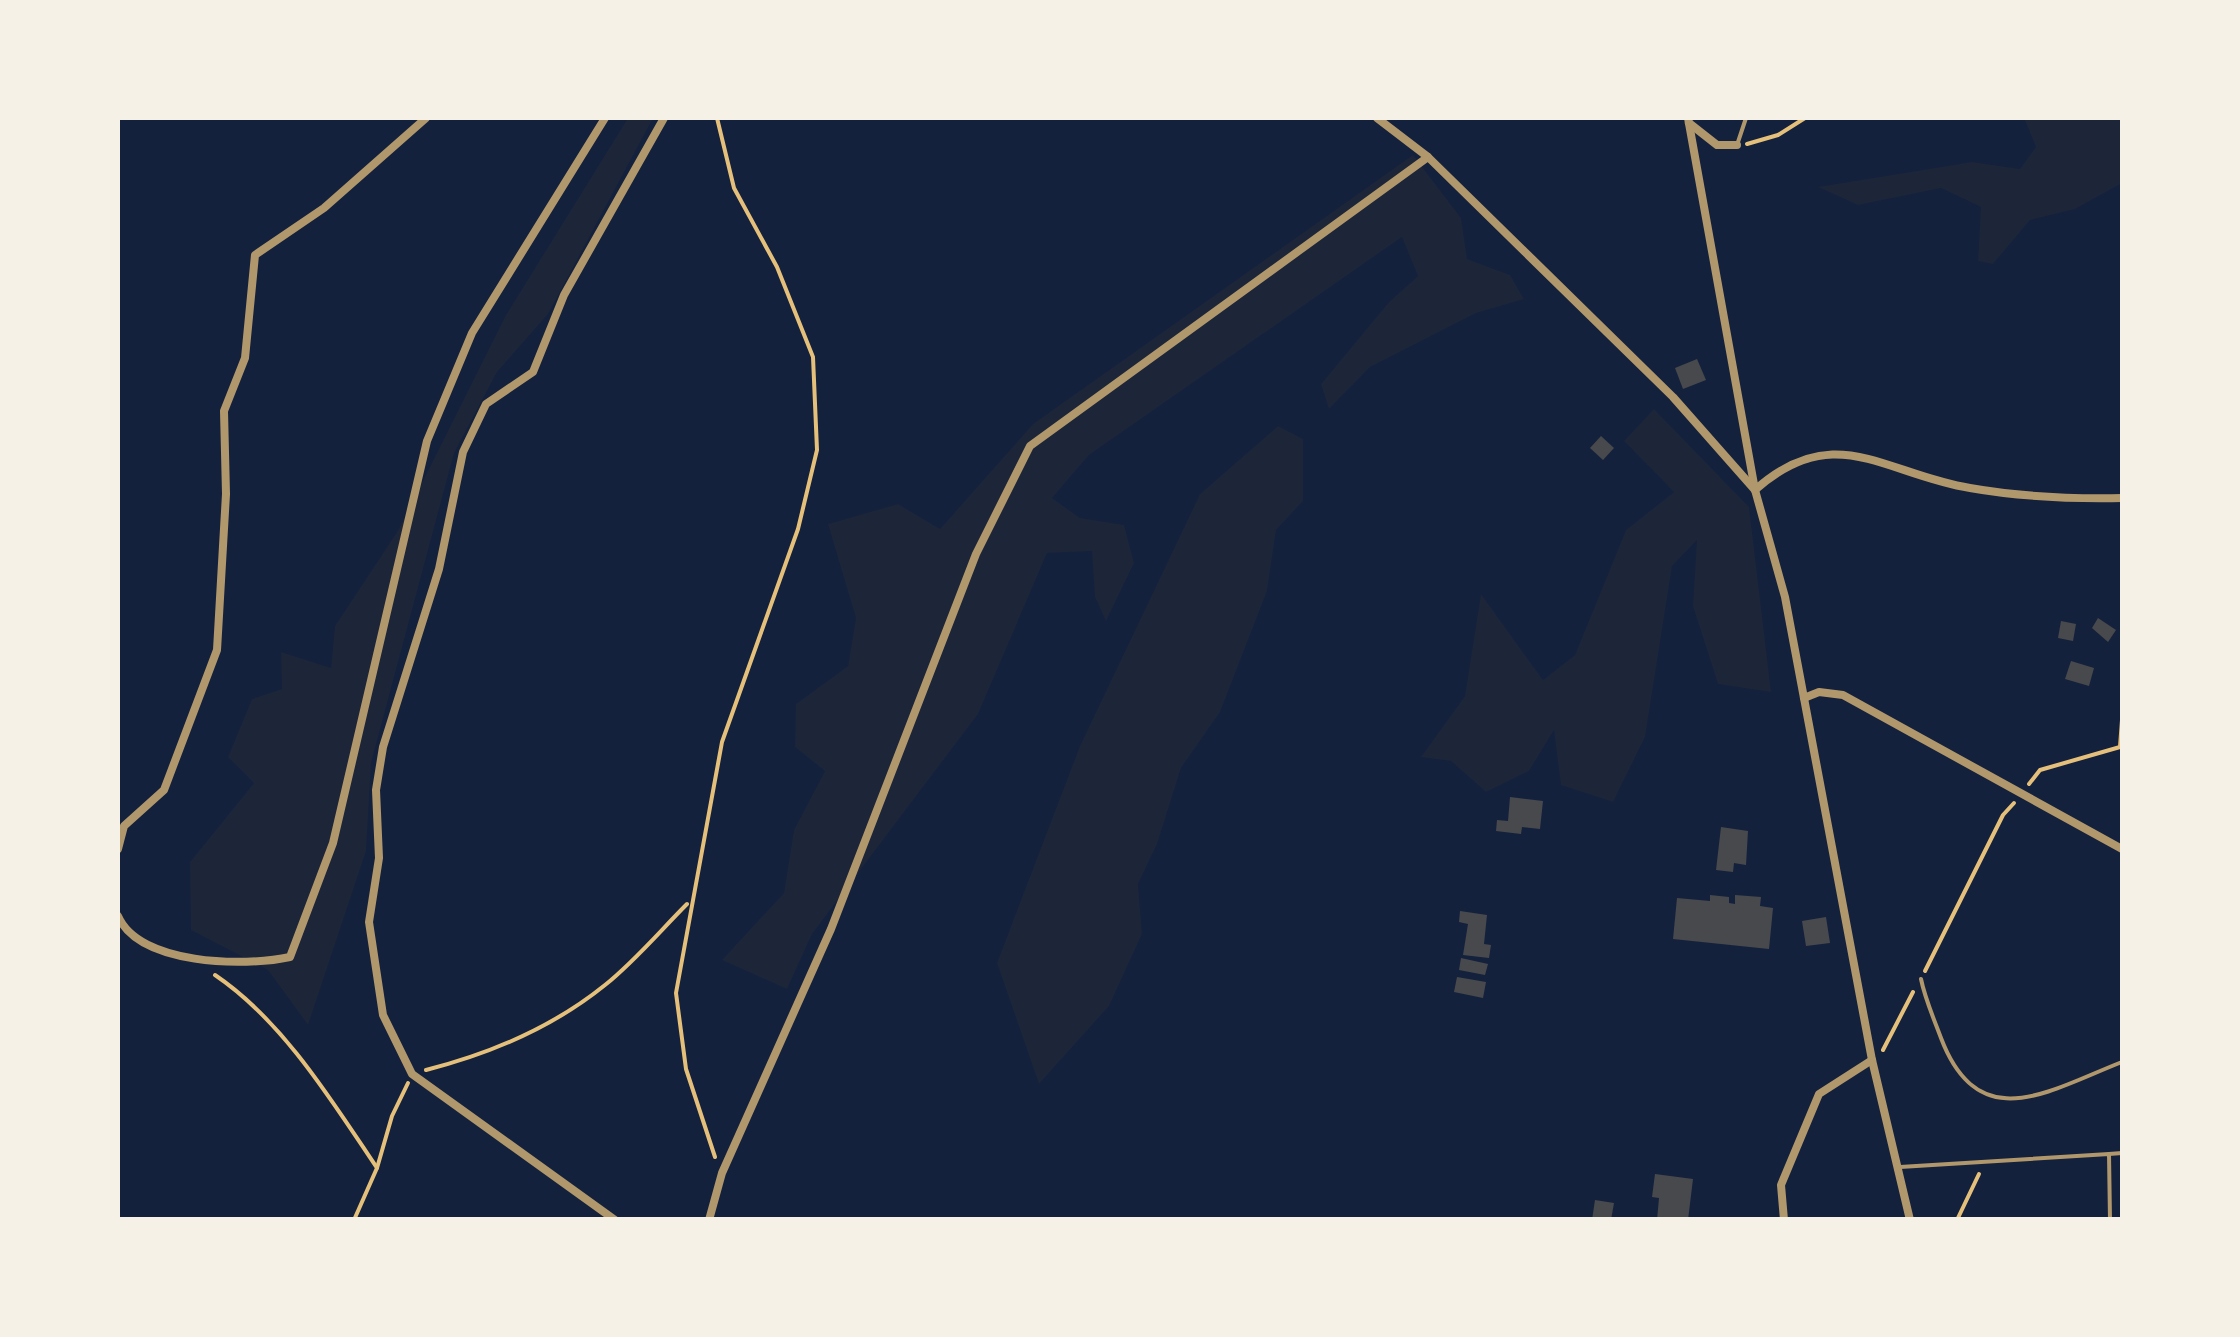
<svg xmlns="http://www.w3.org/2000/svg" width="2240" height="1337" viewBox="0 0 2240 1337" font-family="Montserrat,sans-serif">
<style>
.green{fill:#1d2539}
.building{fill:#48494c}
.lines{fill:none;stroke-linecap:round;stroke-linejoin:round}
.path{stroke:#e5c07b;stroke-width:4}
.service{stroke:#b1986c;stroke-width:4}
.minor{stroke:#b1986c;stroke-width:8}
</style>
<rect width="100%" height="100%" fill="#14213d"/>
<g class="green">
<path d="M628,118H653L548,314L497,372L454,453L371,763L366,851L308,1025L268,970L191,930L190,862L254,783L228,757L252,699L282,689L281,652L331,668L335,626L399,529L506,315Z"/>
<path d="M2024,118H2122V183L2075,209L2030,220L1993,264L1978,261L1981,207L1941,188L1858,205L1818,187L1972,162L2020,169L2036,147Z"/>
<path d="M1413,155L1461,218L1467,259L1510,275L1524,299L1476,313L1370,367L1329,409L1321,384L1389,302L1418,276L1402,237L1089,455L1052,498L1080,518L1124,525L1134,563L1106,621L1095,597L1092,551L1047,553L978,714L812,934L787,989L722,960L784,893L794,830L825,771L795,747L796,704L848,666L856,618L828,524L898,504L940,529L1033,424Z"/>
<path d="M1654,409L1749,507L1771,692L1718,684L1693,606L1697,540L1672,566L1645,737L1613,802L1561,785L1554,730L1529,771L1486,792L1451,761L1421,757L1465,696L1481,594L1543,680L1575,655L1626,530L1674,492L1624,441Z"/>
<path d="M1278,426L1303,439V501L1276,530L1267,591L1220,712L1181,768L1157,844L1138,884L1142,934L1109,1006L1039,1084L997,963L1080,746L1200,494Z"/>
</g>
<g class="building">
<path d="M1697,359L1706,380L1683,389L1675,368Z"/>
<path d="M1601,436L1614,448L1603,460L1590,448Z"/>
<path d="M2098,618L2116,630L2108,642L2092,628Z"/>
<path d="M2061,621L2076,624L2073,641L2058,638Z"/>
<path d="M2071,661L2094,668L2089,686L2065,679Z"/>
<path d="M1510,797L1543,801L1540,829L1522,827L1521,834L1496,831L1497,820L1508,821Z"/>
<path d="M1721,827L1748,831L1746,865L1734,863L1733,872L1716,870Z"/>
<path d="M1710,895L1729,897V903L1735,904V895L1761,897L1760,906L1773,908L1769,949L1673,939L1677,898L1710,901Z"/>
<path d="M1460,911L1487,915L1484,944L1491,945L1489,958L1463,955L1468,924L1459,922Z"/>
<path d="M1826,917L1830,943L1806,946L1802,921Z"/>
<path d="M1461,958L1488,964L1485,975L1459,970Z"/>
<path d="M1457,977L1486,982L1483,998L1454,992Z"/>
<path d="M1655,1174L1693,1179L1688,1220H1657L1659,1198L1652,1197Z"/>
<path d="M1595,1200L1614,1203L1611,1220H1592Z"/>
</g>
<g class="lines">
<g class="path">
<path d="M1747,144L1778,135L1805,118"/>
<path d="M2122,639V652"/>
<path d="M2029,784L2040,770L2120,747L2122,720"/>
<path d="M1925,971L2003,815L2014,803"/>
<path d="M215,975C283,1021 332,1101 377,1168L354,1220"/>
<path d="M1883,1050L1913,992"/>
<path d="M426,1070C489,1054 553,1027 605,985C634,962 660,931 687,904"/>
<path d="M715,1157L686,1069L676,993L722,742L798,529L817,450L813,357L777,267L734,188L717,118"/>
<path d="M377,1168L392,1116L408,1083"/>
<path d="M1957,1220L1979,1174"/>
</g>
<g class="service">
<path d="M1737,145L1746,118"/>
<path d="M1921,979C1925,999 1934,1019 1941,1038C1979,1138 2050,1090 2122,1062"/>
<path d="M2109,1154L2122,1153"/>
<path d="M1900,1167L2109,1154L2110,1220"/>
</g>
<g class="minor">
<path d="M1377,118L1428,157L1673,397L1755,490L1785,597L1872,1060L1910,1220"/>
<path d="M1688,118L1755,490C1835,419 1884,474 1970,488C2021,497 2070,499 2122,498"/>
<path d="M1689,123L1717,145H1737"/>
<path d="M1804,698L1819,692L1843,695L2122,849"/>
<path d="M118,849L124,826L164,790L217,650L226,494L224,411L245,358L255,255L324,208L426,118"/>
<path d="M118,916C139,965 244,967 290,957L333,843L427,441L472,333L605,118"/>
<path d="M615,1220L412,1074L383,1015L369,922L379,858L376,790L383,747L439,569L463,452L486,404L533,372L564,295L664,118"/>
<path d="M709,1220L722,1173L831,929L976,554L1030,446L1428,157"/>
<path d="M1784,1220L1781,1185L1819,1094L1872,1060"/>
</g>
</g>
<rect width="2240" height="1337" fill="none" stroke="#f6f1e7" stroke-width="240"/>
</svg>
